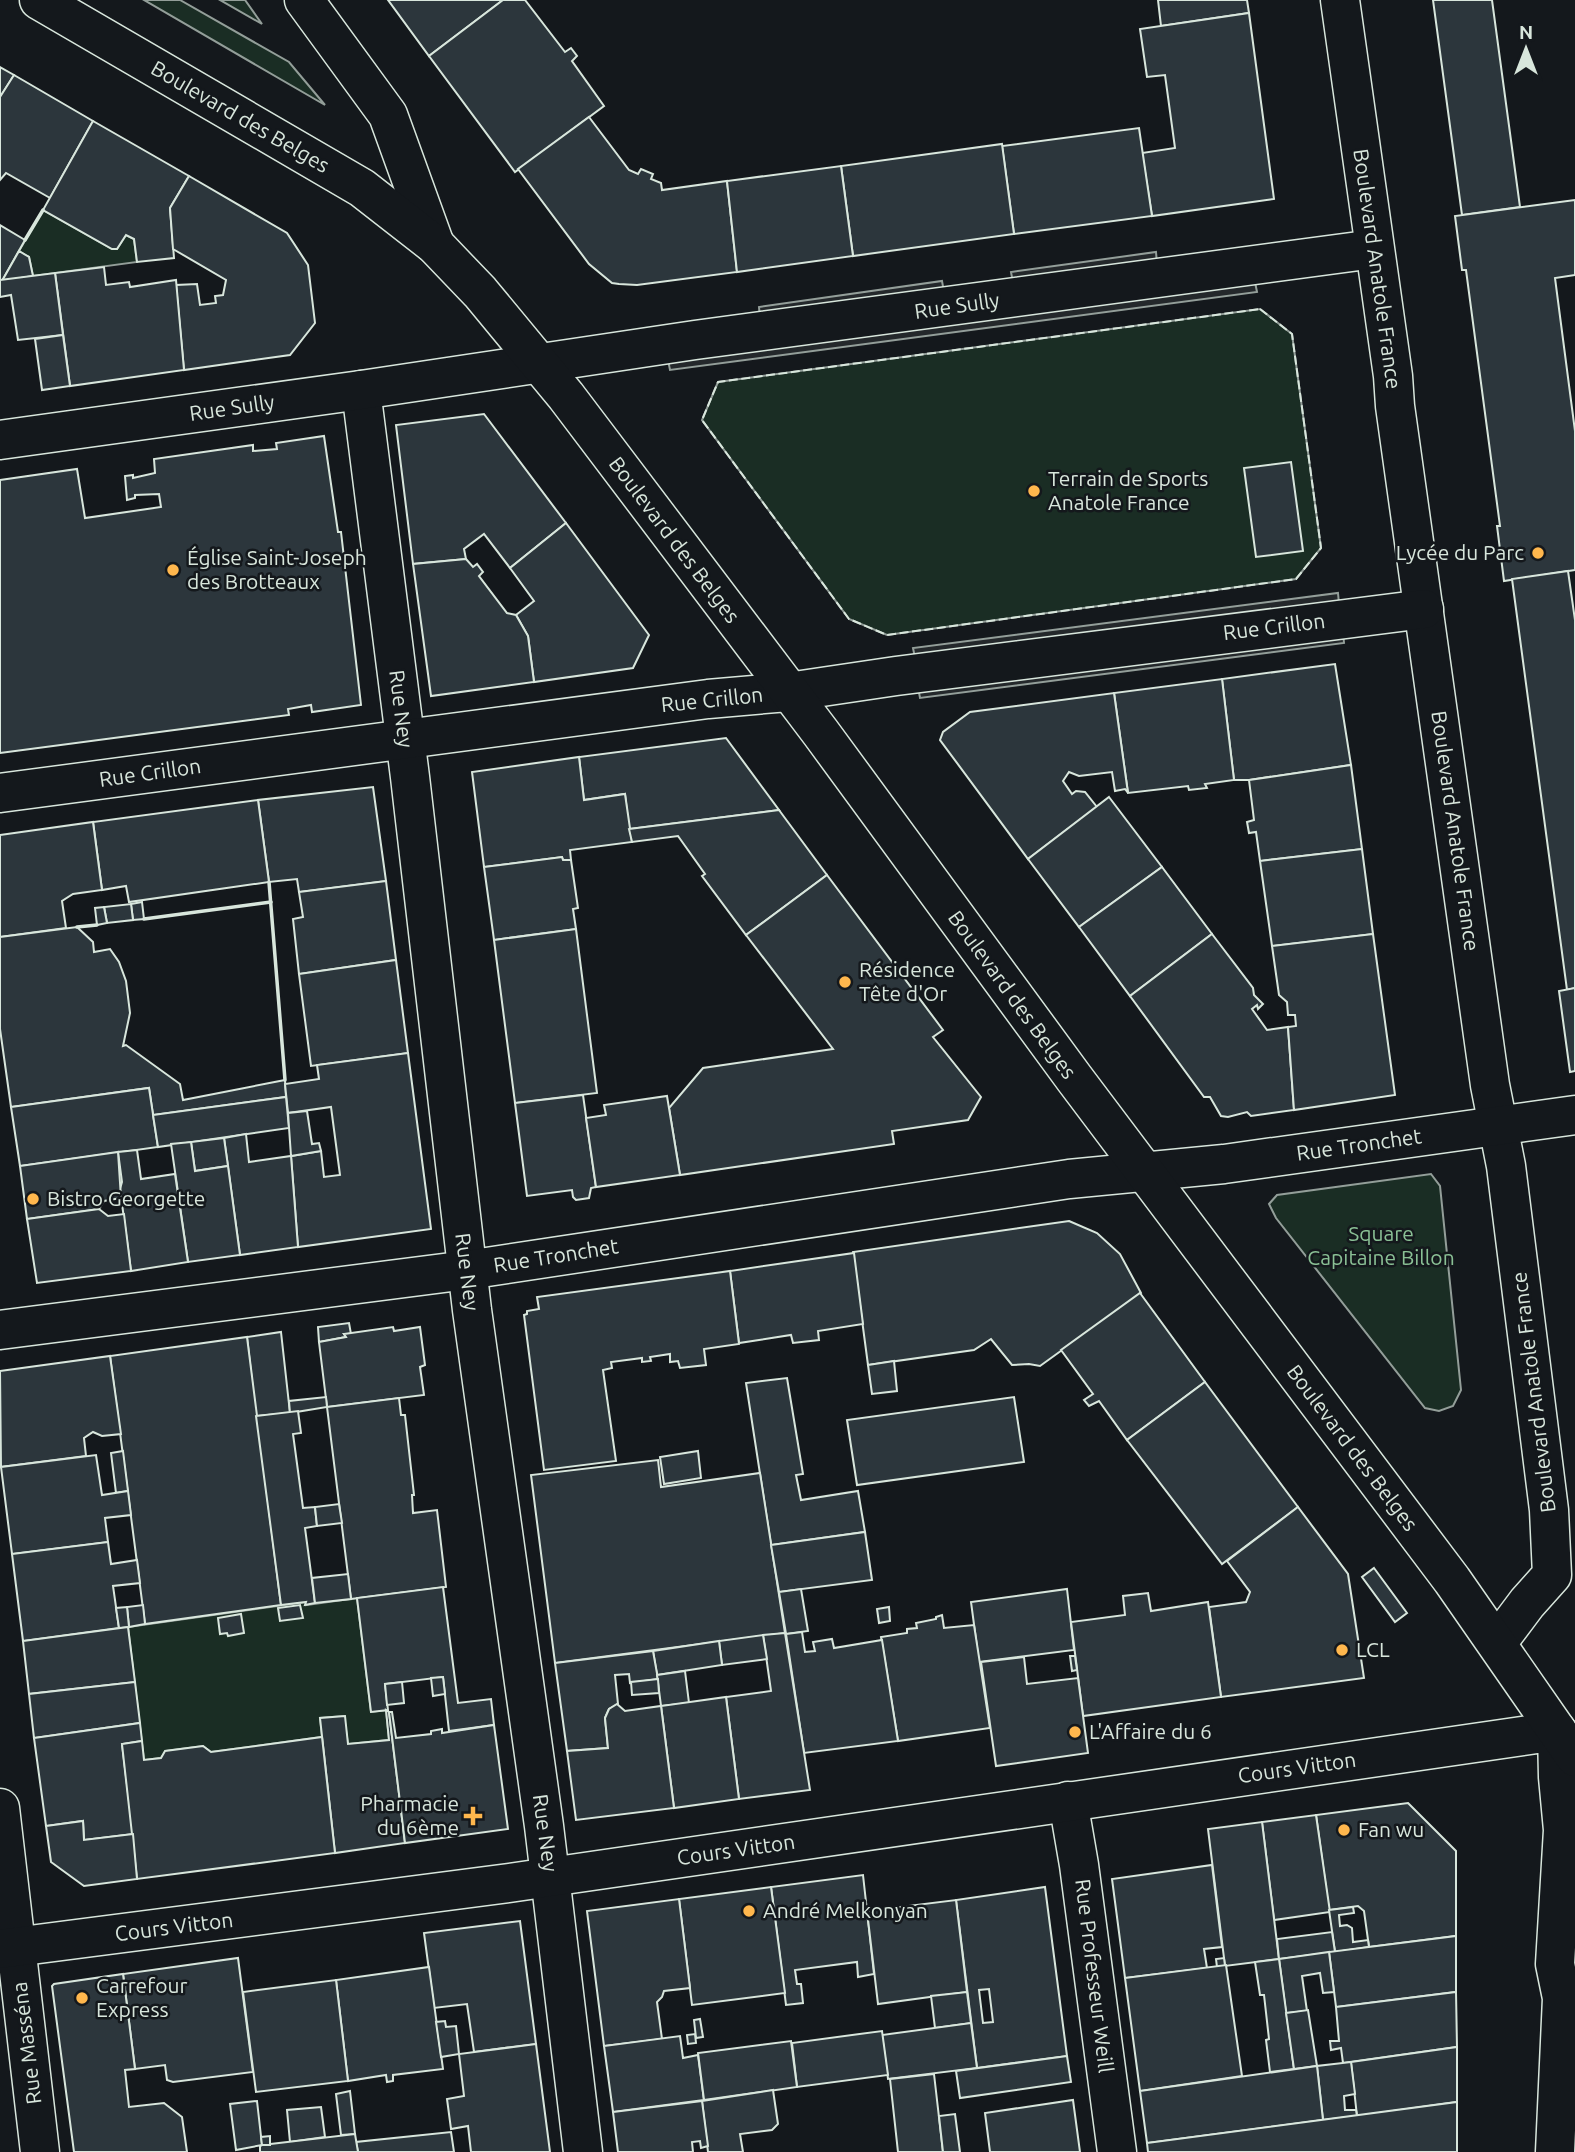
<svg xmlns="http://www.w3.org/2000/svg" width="1575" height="2152" viewBox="0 0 1575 2152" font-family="Ubuntu,sans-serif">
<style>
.green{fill:#1a2d24;stroke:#939e99;stroke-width:2}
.parking{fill:#24282b;stroke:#939e99;stroke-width:2}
.building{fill:#2c363c;stroke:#d8e6dc;stroke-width:2;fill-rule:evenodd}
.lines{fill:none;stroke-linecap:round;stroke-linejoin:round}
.street-casing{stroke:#d8e6dc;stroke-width:41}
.secondary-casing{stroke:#d8e6dc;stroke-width:41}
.primary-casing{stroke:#d8e6dc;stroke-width:41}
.street{stroke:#14181c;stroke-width:38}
.secondary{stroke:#14181c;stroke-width:38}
.primary{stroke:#14181c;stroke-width:38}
.fence{stroke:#d8e6dc;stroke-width:2;stroke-dasharray:9 3.5;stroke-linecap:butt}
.wall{stroke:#d8e6dc;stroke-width:3.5}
.poi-dot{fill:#ffb74d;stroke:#14181c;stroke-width:2.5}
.labels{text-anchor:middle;stroke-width:5;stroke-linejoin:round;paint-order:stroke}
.street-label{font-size:21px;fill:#d8e6dc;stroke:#14181c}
.poi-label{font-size:21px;fill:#d8e6dc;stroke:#14181c;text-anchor:start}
.park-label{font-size:21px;fill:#8ac095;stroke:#14181c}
</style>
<rect width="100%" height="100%" fill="#14181c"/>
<g class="green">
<path d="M144,0H180L289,62L325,105Z"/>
<path d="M220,0H245L262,24Z"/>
<path d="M43,210L112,249H117L126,235L134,239L137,262L33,276L29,257L19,251Z"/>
<path d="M1260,309L1292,334L1321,548L1296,579L887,635L849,619L702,420L718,382Z"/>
<path d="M1431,1174L1440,1186L1461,1390L1453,1406L1439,1411L1425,1408L1276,1218L1269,1204L1277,1195Z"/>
<path d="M357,1598L371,1712L386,1710L389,1740L348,1744L344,1716L320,1718L322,1737L211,1752L203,1746L166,1751L161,1758L144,1760L128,1627L306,1602V1605Z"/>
</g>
<g class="parking">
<path d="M1156,252L1157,264L1013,283L1011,272Z"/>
<path d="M942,281L944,292L760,318L759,307Z"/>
<path d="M1255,282L1257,292L670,370L668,360Z"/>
<path d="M1338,593L1339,604L915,658L913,648Z"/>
<path d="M1343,633L1344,643L920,698L918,687Z"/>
</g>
<g class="building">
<path d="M388,0H503L429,56Z"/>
<path d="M503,0H525L565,52L571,48L577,56L572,61L604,106L515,172L429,56Z"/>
<path d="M1158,0H1247L1249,13L1161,26Z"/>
<path d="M1433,0H1492L1520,207L1462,215Z"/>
<path d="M1249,13L1274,199L1152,216L1142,153L1175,148L1165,75L1147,77L1140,29Z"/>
<path d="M0,67L14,75L0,97Z"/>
<path d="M14,75L93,121L50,198L6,173L0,180V97Z"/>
<path d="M589,117L629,170L638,174L641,169L653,174L651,179L661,183L662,190L727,181L737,272L637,285L619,284L612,283L589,264L518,169Z"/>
<path d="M93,121L189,176L170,208L174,258L137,262L134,239L126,235L117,249H112L43,210Z"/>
<path d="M1139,128L1152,216L1014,234L1002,146Z"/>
<path d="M1002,144L1014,234L853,256L841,166Z"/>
<path d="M841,166L853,256L737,272L727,181Z"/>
<path d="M189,176L287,233L308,265L315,323L290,355L184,370L176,285L197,284L200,305L216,303L215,296L223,295L226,280L173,249L170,208Z"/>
<path d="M1575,200V275L1555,278L1575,431V570L1504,581L1497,526H1500L1466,270H1462L1455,216Z"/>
<path d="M0,225L25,240L2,281L0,280Z"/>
<path d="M19,251L29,257L33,276L2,281Z"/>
<path d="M104,267L106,285L129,282L130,287L176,280L184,370L70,386L55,273Z"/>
<path d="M55,273L63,335L18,340L11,295L0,297V280Z"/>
<path d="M63,335L70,386L42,390L35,339Z"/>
<path d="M484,414L566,523L510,568L484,534L464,549L466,559L413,564L396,425Z"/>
<path d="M324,436L338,532H341L361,705L312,712L311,705L288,709L289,715L0,753V480L77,469L85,518L161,507L159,494L135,495V498L127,500L125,476L133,475V478L155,473L154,459L253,445V451L277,449L276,443Z"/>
<path d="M1291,462L1303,551L1256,557L1244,468Z"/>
<path d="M566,523L649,635L633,668L534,682L528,636L516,615L534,601L510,568Z"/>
<path d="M466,559L473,567L477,564L483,572L479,576L507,613L516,615L528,636L534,682L431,696L413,564Z"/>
<path d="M1568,571L1575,620V988L1567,990L1512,579Z"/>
<path d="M1335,664L1351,765L1249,780H1234L1222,679Z"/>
<path d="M1222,679L1234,780L1205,784L1207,788L1189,790L1188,786L1128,793L1114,693Z"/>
<path d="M1114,693L1128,793L1125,789L1115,791L1112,772L1079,776L1069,772L1063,781L1072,794L1076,791L1085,792L1097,807L1028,859L940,740L943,732L970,712Z"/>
<path d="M726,738L779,810L629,829L625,794L584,800L579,757Z"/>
<path d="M579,757L584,800L625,794L632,842L570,850L571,860H563L562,857L484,867L472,772Z"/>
<path d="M1351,765L1362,849L1260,861L1256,832L1249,833L1247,822L1254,820L1249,780Z"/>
<path d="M373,787L386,881L299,892L297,879L269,882L258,800Z"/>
<path d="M1109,797L1162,867L1079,927L1028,859Z"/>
<path d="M258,800L269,882L129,902L126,886L102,890L93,822Z"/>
<path d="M779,810L827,875L746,935L702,876L705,874L678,836L632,842L629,829Z"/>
<path d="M93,822L102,890L73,894L62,901L66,928L0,937V835Z"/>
<path d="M1362,849L1373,934L1272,946L1260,861Z"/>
<path d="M562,857L563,860H571L578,908L573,909L576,929L494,940L484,867Z"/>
<path d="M1162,867L1212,934L1130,996L1079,927Z"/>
<path d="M827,875L943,1030L933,1037L981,1097L968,1120L892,1131L894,1144L680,1175L669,1108L703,1068L833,1049L746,935Z"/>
<path d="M386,881L396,960L299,974L293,919L303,917L299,892Z"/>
<path d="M142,902L144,919L133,920L131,904Z"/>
<path d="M131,904L133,920L107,923L104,907Z"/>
<path d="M104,907L107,923L97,925L95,908Z"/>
<path d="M77,927L93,942L94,952L110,949L119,962L126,981L130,1013L123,1046L126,1045L180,1084L183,1100L285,1080L286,1097L153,1115L149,1088L11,1107L0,1029V937Z"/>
<path d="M576,929L597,1093L515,1103L494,940Z"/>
<path d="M1212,934L1253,988L1254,995L1263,1004L1258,1009L1257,1005L1252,1009L1267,1030L1288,1027L1294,1110L1251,1116L1247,1112L1228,1117L1221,1116L1210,1097H1204L1130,996Z"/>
<path d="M1373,934L1395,1095L1294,1110L1288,1027L1296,1026L1295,1015H1288L1287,1002L1279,995L1272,946Z"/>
<path d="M396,960L408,1053L311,1066L299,974Z"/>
<path d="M1575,988V1071L1570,1072L1559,991Z"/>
<path d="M408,1053L431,1229L298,1247L291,1156L321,1151L324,1177L340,1175L331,1107L288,1113L285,1084L319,1079L317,1065Z"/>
<path d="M149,1088L158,1147L20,1166L11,1107Z"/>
<path d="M583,1095L596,1187L591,1188L589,1198L576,1200L573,1197L572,1190L527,1196L515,1103Z"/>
<path d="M667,1096L680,1175L596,1187L586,1118L606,1115L604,1105Z"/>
<path d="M286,1097L289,1128L158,1147L153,1115Z"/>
<path d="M307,1111L312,1144L319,1143L321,1151L291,1156L288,1113Z"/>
<path d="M246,1134L249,1162L291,1156L298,1247L240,1255L224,1138Z"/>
<path d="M224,1138L228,1166L195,1171L191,1142Z"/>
<path d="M191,1142L195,1171L228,1166L240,1255L188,1262L171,1144Z"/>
<path d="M137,1150L141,1179L175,1174L188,1262L131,1271L120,1189L122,1182L118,1152Z"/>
<path d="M118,1152L121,1198L104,1201L99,1209L27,1219L20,1166Z"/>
<path d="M99,1209L108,1216L124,1214L131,1271L37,1283L27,1219Z"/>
<path d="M1069,1221L1097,1233L1120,1254L1141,1293L1040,1366L1029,1364L1012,1365L991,1339L974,1350L868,1365L853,1252Z"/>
<path d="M854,1253L863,1324L818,1331L819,1340L793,1343L791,1335L739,1343L730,1271Z"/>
<path d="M730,1271L739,1344L704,1349L706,1365L680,1368L678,1361L670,1362V1354L650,1357L651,1361L642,1362V1358L611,1362L612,1368L603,1370L616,1461L544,1470L524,1315L527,1314V1311L539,1309L537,1297Z"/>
<path d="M1140,1293L1205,1382L1127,1440L1099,1401L1089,1406L1084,1400L1093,1394L1061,1350Z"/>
<path d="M349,1323L351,1334H344L346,1337L319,1342L318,1327Z"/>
<path d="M393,1327L394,1331L420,1327L425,1365L420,1367L424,1395L327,1407L319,1342L346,1337L344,1334Z"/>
<path d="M281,1332L290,1413L256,1416L247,1337Z"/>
<path d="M247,1337L281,1605L145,1624L110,1356Z"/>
<path d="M110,1356L121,1434L102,1436L93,1432L84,1438L86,1456L1,1467L0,1371Z"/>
<path d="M894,1361L897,1391L872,1394L868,1365Z"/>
<path d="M787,1378L803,1474L796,1475L801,1500L858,1491L865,1532L771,1545L746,1383Z"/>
<path d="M1205,1382L1298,1507L1222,1564L1127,1440Z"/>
<path d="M326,1397L327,1407L290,1413L289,1401Z"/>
<path d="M1014,1397L1024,1462L857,1485L847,1420Z"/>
<path d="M399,1398L401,1415H405L414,1495H412L413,1513L437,1510L446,1587L351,1599L327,1407Z"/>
<path d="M298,1411L301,1433L293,1434L303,1508L315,1507L317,1526L305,1528L315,1603L305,1605L306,1602L281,1605L256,1416Z"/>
<path d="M123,1451L128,1491L116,1493L111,1453Z"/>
<path d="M698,1451L701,1478L664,1484L660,1457Z"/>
<path d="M96,1455L102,1495L128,1491L131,1515L105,1518L108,1542L12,1554L1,1467Z"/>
<path d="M658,1460L661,1487L760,1473L785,1633L555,1663L531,1475Z"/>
<path d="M339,1504L342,1523L317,1526L315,1507Z"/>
<path d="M1298,1507L1348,1574L1364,1678L1221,1697L1209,1607L1246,1602L1250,1592L1227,1561Z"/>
<path d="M865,1532L872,1580L779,1592L771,1545Z"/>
<path d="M108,1542L111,1564L137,1560L140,1583L113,1586L119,1628L23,1641L12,1554Z"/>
<path d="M1374,1568L1407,1613L1395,1622L1362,1577Z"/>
<path d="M348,1574L351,1599L315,1603L312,1578Z"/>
<path d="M443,1587L458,1703L491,1699L494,1725L449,1731L443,1677L385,1684L388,1710L371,1712L357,1598Z"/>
<path d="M801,1589L808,1631L786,1634L779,1592Z"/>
<path d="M1067,1589L1074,1650L979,1662L971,1602Z"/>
<path d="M1148,1593L1151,1611L1208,1602L1221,1697L1083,1716L1071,1622L1125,1615L1123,1596Z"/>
<path d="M143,1605L145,1624L129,1627L127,1607Z"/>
<path d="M300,1605L303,1618L280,1621L278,1608Z"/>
<path d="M127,1607L129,1627L119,1628L116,1608Z"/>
<path d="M889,1607L890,1621L879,1623L877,1609Z"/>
<path d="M241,1614L244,1633L228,1636L227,1633L220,1634L218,1618Z"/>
<path d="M942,1615L944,1628L974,1625L990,1728L898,1741L881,1637L907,1633V1629L917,1628L916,1623L936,1619V1617Z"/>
<path d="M128,1627L135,1682L29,1694L23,1641Z"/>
<path d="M802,1632L805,1652L815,1651L813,1642L832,1639L834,1648L882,1640L898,1741L804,1753L786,1634Z"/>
<path d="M785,1633L810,1790L739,1799L726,1697L771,1691L763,1635Z"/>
<path d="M763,1635L767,1659L722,1665L719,1641Z"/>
<path d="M719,1641L722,1665L657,1675L653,1651Z"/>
<path d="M653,1651L658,1679L630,1683L629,1674L615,1675L618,1704L609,1709L605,1718L608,1748L567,1751L555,1663Z"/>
<path d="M1070,1656H1075L1077,1670L1072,1671Z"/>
<path d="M1024,1657L1027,1684L1078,1678L1088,1753L996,1766L981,1662Z"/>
<path d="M685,1671L689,1703L661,1706L657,1675Z"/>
<path d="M443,1677L445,1694L433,1696L431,1678Z"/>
<path d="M658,1679L659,1693L632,1695L631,1682Z"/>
<path d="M135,1682L140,1723L34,1738L29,1694Z"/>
<path d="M402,1682L404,1703L387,1705L385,1684Z"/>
<path d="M726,1697L739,1799L674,1808L661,1706Z"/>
<path d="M617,1704L625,1711L661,1706L674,1808L576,1820L567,1751L608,1748L605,1718L609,1709Z"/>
<path d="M386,1710L389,1712L405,1843L335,1853L320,1718L345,1716L348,1744L389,1740Z"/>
<path d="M389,1712H392L396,1738L431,1734V1731L442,1729V1733L494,1725L508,1829L405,1843Z"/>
<path d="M140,1723L142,1741L122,1744L133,1834L84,1840L83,1821L46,1826L34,1738Z"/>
<path d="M322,1737L335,1853L137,1879L122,1744L142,1741L144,1760L161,1758L165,1751L203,1746L211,1752Z"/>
<path d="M1408,1803L1456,1851V1936L1369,1947L1364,1911L1358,1906L1329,1910L1316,1815Z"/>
<path d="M1316,1815L1330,1912L1274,1920L1262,1822Z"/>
<path d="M83,1821L84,1840L133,1834L137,1879L84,1886L51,1862L46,1826Z"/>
<path d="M1262,1822L1279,1959L1225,1966L1208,1829Z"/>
<path d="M1212,1865L1222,1947L1204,1949L1207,1968L1125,1978L1112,1879Z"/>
<path d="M863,1875L874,1974L858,1977L857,1962L795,1970L797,1984H801L803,2003L786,2005L771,1887Z"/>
<path d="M771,1887L785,1993L692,2005L679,1899Z"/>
<path d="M1045,1887L1067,2056L977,2068L956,1900ZM989,1989L993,2022L983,2023L979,1990Z"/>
<path d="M679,1899L690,1988L664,1991L662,1997L657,2002L662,2039L604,2046L587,1911Z"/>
<path d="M956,1900L967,1992L878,2004L867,1911Z"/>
<path d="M1353,1907L1354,1913L1339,1915L1340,1926L1347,1925L1352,1928L1353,1942L1368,1940L1369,1947L1335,1952L1329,1910Z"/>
<path d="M520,1921L536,2044L474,2052L467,2004L434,2008L424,1933Z"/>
<path d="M1332,1932L1335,1952L1279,1959L1277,1939Z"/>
<path d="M1456,1936V1992L1336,2007L1329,1952Z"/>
<path d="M1329,1952L1334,1992L1323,1993L1320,1973L1302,1976L1307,2011L1286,2013L1279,1959Z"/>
<path d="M238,1958L253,2072L173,2082L167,2080L165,2065L135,2069L123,1974Z"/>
<path d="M1224,1958L1225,1966L1217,1967L1216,1959Z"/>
<path d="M1279,1959L1294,2069L1270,2072L1266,2040L1269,2039L1264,1995H1260L1255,1962Z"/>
<path d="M1226,1965L1242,2076L1140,2091L1125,1978Z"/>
<path d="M429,1967L443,2069L393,2075V2081L387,2082L386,2075L348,2081L336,1980Z"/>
<path d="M123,1974L135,2069L125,2070L129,2107L164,2103L182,2117L187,2152H74L52,1986L54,1984Z"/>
<path d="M336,1980L348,2081L256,2092L243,1992Z"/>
<path d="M967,1992L971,2023L935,2028L931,1996Z"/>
<path d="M1456,1992L1457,2047L1343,2063L1341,2048L1331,2050L1330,2041H1339L1336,2007Z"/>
<path d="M1308,2010L1317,2066L1294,2069L1286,2013Z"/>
<path d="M700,2019L703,2037L696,2038L694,2020Z"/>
<path d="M445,2021L446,2027L456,2026L459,2054L441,2057L436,2022Z"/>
<path d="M971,2023L977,2068L888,2079L882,2035Z"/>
<path d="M882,2031L888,2075L797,2087L792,2043Z"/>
<path d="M695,2034L696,2043L688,2044L687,2035Z"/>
<path d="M680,2036L683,2058L698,2055L704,2100L613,2112L604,2046Z"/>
<path d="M791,2041L797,2087L704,2100L698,2053Z"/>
<path d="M536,2044L550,2152H471L468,2126L451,2129L447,2099L464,2096L459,2054Z"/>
<path d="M1457,2047V2102L1357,2116L1351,2062Z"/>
<path d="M1067,2056L1071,2082L960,2098L956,2071Z"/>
<path d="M1351,2062L1355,2094L1344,2096L1345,2110H1356L1357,2116L1323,2120L1317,2066Z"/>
<path d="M1317,2066L1323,2120L1147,2143L1140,2091Z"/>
<path d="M934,2074L943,2152H898L890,2079Z"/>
<path d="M773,2090L778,2124L772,2130L740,2134L743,2152H708L702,2101Z"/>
<path d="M350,2091L355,2134L341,2135L336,2094Z"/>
<path d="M1073,2100L1080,2152H990L985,2113Z"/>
<path d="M257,2101L262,2145L236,2150L230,2104Z"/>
<path d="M702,2101L708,2146L701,2148L700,2141L692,2142L693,2152H618L613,2112Z"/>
<path d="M1457,2102V2152H1148L1147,2143Z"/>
<path d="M321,2107L325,2137L290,2142L287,2110Z"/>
<path d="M955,2114L960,2152H943L939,2116Z"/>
<path d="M451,2132L454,2152H358L356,2142Z"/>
<path d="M355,2134L358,2152H260V2146L262,2145Z"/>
<path d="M270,2136V2145H262L261,2137Z"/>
</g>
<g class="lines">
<defs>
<g id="street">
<path d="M1340,0L1393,376L1395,406L1490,1085L1506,1166L1549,1510L1552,1575L1527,1603L1497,1643"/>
<path d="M361,390L410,777L472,1310L544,1826L583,2152"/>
<path d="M0,440L361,390L695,340L1374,249"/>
<path d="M0,793L708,699L788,692L896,676L1424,609"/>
<path d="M0,1330L467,1270L1069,1179L1224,1164L1575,1115"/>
<path d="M1068,1801L1079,1865L1117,2152"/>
<path d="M0,1808L40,2152"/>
</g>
<g id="secondary">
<path d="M304,0L388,115L435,245"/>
<path d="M0,1949L509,1883L1557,1731L1558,1777L1563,1830L1555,1964L1562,1998L1555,2152"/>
</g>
<path id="primary" d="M39,0L362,188L435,245L480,292L566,396L821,733L1074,1078L1452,1580L1575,1757"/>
</defs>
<use href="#street" class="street-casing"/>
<use href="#secondary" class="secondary-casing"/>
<use href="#primary" class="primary-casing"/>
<use href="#street" class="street"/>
<use href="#secondary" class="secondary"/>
<use href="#primary" class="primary"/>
<path class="fence" d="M1260,309L1292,334L1321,548L1296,579L887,635L849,619L702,420L718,382Z"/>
<g class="wall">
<path d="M25,240L43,210"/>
<path d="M269,882L285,1080"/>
<path d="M144,919L271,902"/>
<path d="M77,927L97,925"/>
</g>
</g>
<g class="poi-dot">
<circle cx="1034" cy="491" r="7"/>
<circle cx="1538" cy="553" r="7"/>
<circle cx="173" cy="570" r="7"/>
<circle cx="845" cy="982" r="7"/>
<circle cx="33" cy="1199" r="7"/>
<circle cx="1342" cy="1650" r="7"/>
<circle cx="1075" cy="1732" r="7"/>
<path d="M469.5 1805.5h7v7h7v7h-7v7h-7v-7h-7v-7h7z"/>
<circle cx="1344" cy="1830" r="7"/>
<circle cx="749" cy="1911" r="7"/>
<circle cx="82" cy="1998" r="7"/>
</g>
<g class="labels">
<g class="street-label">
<text transform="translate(240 117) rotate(30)" y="7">Boulevard des Belges</text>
<text transform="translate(1377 269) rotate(82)" y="7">Boulevard Anatole France</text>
<text transform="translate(957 306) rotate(-8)" y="7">Rue Sully</text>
<text transform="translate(232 408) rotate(-8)" y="7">Rue Sully</text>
<text transform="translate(674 540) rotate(53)" y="7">Boulevard des Belges</text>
<text transform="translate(1274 627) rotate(-7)" y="7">Rue Crillon</text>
<text transform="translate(712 700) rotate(-6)" y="7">Rue Crillon</text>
<text transform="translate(401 709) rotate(83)" y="7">Rue Ney</text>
<text transform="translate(150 773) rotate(-8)" y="7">Rue Crillon</text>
<text transform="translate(1455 831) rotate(82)" y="7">Boulevard Anatole France</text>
<text transform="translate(1012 995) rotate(54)" y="7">Boulevard des Belges</text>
<text transform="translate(1359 1145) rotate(-8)" y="7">Rue Tronchet</text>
<text transform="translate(556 1256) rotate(-9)" y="7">Rue Tronchet</text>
<text transform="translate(467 1272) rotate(83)" y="7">Rue Ney</text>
<text transform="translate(1534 1392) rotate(-97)" y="7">Boulevard Anatole France</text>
<text transform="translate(1352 1448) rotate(53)" y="7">Boulevard des Belges</text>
<text transform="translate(1297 1768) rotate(-8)" y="7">Cours Vitton</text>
<text transform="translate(545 1833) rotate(82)" y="7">Rue Ney</text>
<text transform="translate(736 1850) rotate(-8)" y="7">Cours Vitton</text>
<text transform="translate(174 1927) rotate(-7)" y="7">Cours Vitton</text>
<text transform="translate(1094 1976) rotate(83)" y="7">Rue Professeur Weill</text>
<text transform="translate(27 2043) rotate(-97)" y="7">Rue Masséna</text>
</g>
<g class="poi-label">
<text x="1048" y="486">Terrain de Sports<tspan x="1048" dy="24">Anatole France</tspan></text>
<text x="1524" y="560" text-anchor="end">Lycée du Parc</text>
<text x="187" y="565">Église Saint-Joseph<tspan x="187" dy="24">des Brotteaux</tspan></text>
<text x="859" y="977">Résidence<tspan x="859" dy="24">Tête d'Or</tspan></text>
<text x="47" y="1206">Bistro Georgette</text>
<text x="1356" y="1657">LCL</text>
<text x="1089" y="1739">L'Affaire du 6</text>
<text x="459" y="1811" text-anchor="end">Pharmacie<tspan x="459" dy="24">du 6ème</tspan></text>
<text x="1358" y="1837">Fan wu</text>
<text x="763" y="1918">André Melkonyan</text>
<text x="96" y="1993">Carrefour<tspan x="96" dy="24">Express</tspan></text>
</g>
<g class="park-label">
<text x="1381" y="1241">Square<tspan x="1381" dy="24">Capitaine Billon</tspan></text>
</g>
</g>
<g transform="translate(1526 49)" stroke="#14181c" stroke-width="5" paint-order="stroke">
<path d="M0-5L12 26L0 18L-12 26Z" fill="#d8e6dc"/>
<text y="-10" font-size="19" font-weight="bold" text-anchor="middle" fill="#d8e6dc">N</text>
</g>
</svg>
